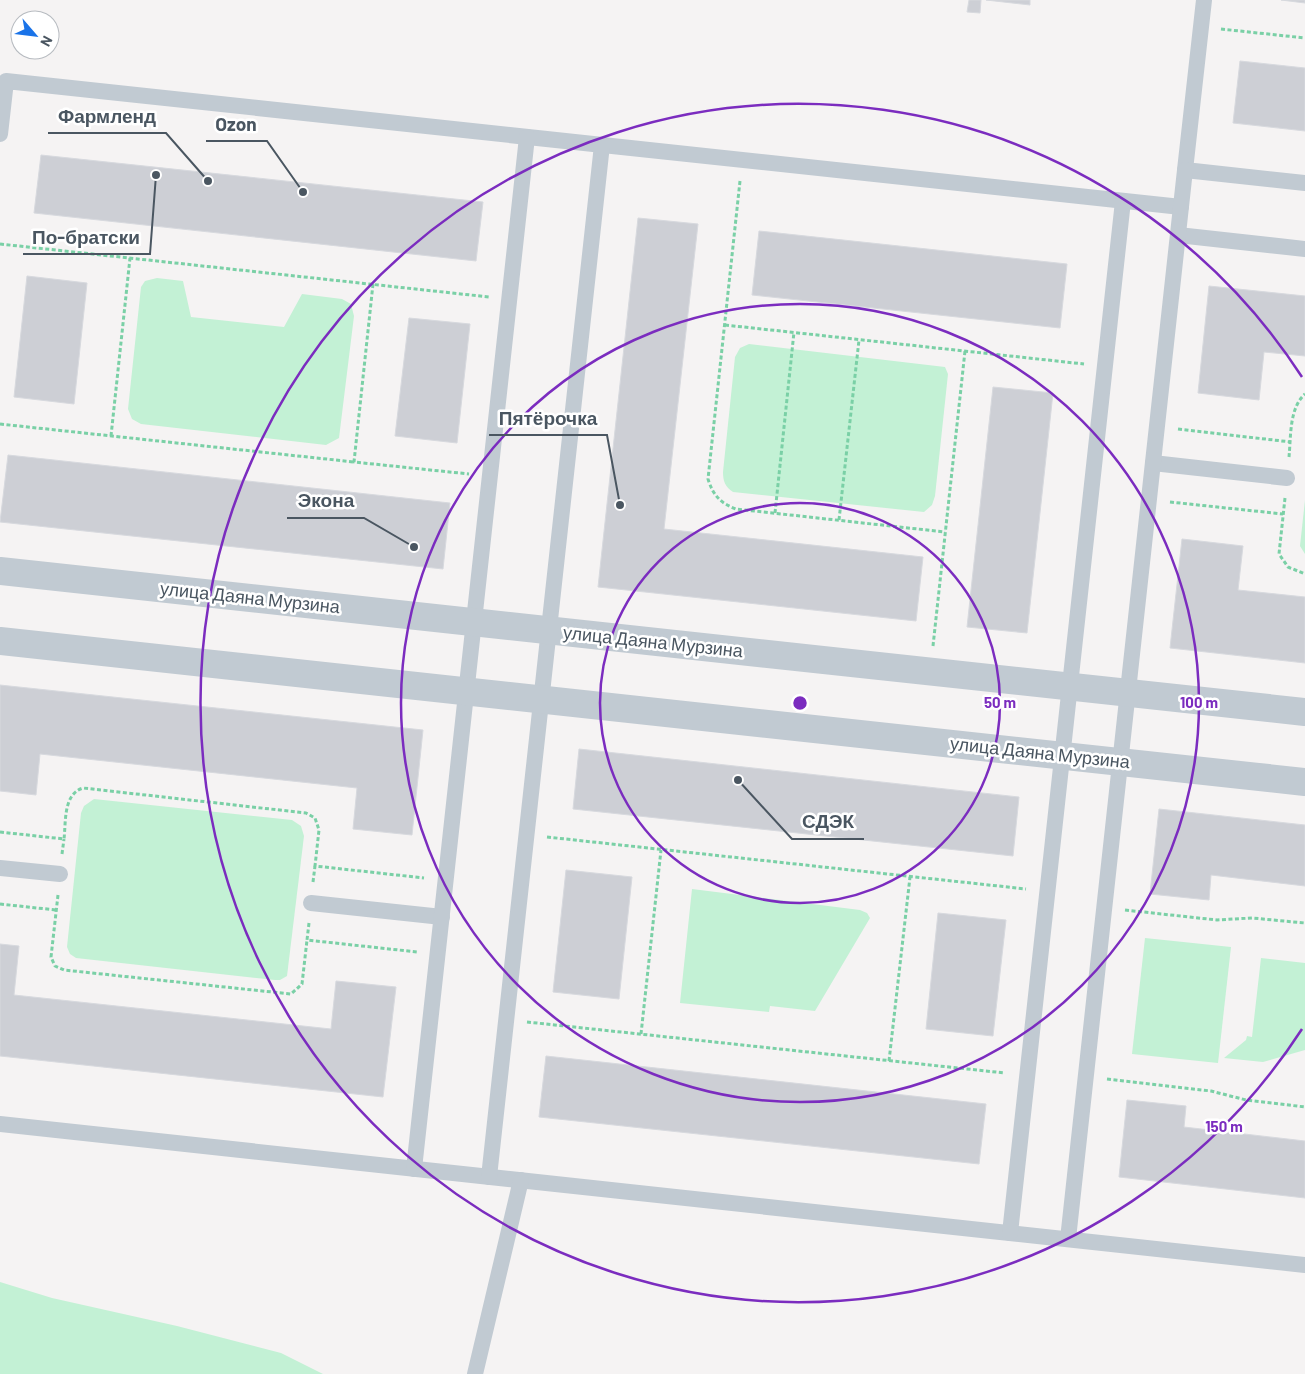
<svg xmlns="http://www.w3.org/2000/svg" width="1305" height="1374" viewBox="0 0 1305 1374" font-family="Barlow,sans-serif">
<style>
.green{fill:#c3f1d5}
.building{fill:#cdcfd5;stroke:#d7d9de}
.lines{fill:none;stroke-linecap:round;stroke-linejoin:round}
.path{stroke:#7ad0a6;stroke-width:3;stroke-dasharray:4 2.5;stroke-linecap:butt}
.lane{stroke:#c1cad2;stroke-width:16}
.street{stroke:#c1cad2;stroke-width:28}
.ring{fill:none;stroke:#7b2cbf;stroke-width:2.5}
.labels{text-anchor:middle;stroke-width:5;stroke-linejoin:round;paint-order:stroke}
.street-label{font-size:18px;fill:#4a5661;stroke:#fff}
.centre{fill:#7b2cbf;stroke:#fff;stroke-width:2.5}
.ring-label{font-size:15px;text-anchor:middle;font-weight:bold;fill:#7b2cbf;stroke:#fff;stroke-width:5;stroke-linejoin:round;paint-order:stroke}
.leader{fill:none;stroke:#4a5661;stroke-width:2}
.callout-dot{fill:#4a5661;stroke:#fff;stroke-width:2}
.callout-label{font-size:19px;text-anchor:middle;font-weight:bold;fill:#4a5661;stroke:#fff;stroke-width:5;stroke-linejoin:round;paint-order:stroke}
</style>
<rect width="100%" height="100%" fill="#f5f3f3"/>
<g class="green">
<path d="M157,278L183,281L191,317L284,327L302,294L342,299L351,304L354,316L339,438L326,445L141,424L132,419L128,409L141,287L145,281Z"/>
<path d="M749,344L945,367L948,374L935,496L932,505L924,512L733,492C725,487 723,481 723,472L735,357L740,348Z"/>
<path d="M1305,500V554L1300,546Z"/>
<path d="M94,799L292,820L301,826L304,836L287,976L280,980H275L76,958L70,954L67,947L81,813L84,806Z"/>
<path d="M692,889L860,910L867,913L870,918L815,1011L770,1006L769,1012L680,1003Z"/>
<path d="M1145,938L1231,947L1218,1063L1132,1054Z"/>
<path d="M1261,958L1305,963V1050L1263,1062L1224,1058L1246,1040L1247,1036L1252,1037Z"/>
<path d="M0,1282L52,1298L177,1326L281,1353L323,1374H0Z"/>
</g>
<g class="building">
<path d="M969,0H981L980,13L967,12Z"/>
<path d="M986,0H1030V5Z"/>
<path d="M1281,0H1305V3Z"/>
<path d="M1240,61L1305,68V131L1233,123Z"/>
<path d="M41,155L483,202L476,261L34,213Z"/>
<path d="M638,218L698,224L664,529L923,557L916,621L598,587Z"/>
<path d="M759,231L1067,264L1060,328L752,295Z"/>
<path d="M27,276L87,283L74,404L14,397Z"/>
<path d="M1209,286L1305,296V356L1264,352L1259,400L1198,393Z"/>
<path d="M409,318L470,324L457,443L395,436Z"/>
<path d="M993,387L1053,393L1027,633L967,627Z"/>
<path d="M8,455L450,503L443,569L0,522Z"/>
<path d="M1182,539L1243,546L1238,590L1305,597V663L1170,648Z"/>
<path d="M0,685L423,730L412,835L353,829L357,788L40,754L36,795L0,791Z"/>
<path d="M579,749L1019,797L1013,856L573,809Z"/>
<path d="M1159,809L1305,825V886L1211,875L1209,900L1150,894Z"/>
<path d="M566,870L632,877L619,999L553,992Z"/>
<path d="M938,913L1006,920L993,1036L926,1029Z"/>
<path d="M0,944L19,946L14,995L331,1029L336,981L396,987L383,1097L0,1056Z"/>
<path d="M546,1056L986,1104L979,1164L539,1117Z"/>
<path d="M1127,1100L1186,1106L1184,1127L1305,1141V1198L1119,1177Z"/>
</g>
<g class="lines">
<g class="path">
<path d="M1221,29L1305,38"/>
<path d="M740,181L708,479C713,495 720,503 736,509L945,532"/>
<path d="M0,244L489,297"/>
<path d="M373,284L354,462L469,474"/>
<path d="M725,325L1084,364"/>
<path d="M0,424L354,462"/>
<path d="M1178,429L1291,442"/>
<path d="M111,436L130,258"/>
<path d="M1289,457C1291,437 1289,408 1305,394"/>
<path d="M1285,498L1279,554L1288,567L1305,574"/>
<path d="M1170,502L1283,514"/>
<path d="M775,513L794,332"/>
<path d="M839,520L859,340"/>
<path d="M933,646L965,351"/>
<path d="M0,832L64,839C66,822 63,794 83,788L306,813L315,818L319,830L315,866L424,878"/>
<path d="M547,837L1026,889"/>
<path d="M62,854L64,839"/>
<path d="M313,882L315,866"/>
<path d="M58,895L51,957L55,966L64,970L291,994L302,984L307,940"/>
<path d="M0,904L56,910"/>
<path d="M1125,910L1217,920L1252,918L1305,923"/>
<path d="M309,923L307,940L417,952"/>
<path d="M527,1022L1005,1073"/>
<path d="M641,1034L661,850"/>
<path d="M889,1061L910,877"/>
<path d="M1107,1079L1211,1091L1246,1100L1305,1107"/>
</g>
<g class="lane">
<path d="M1204,0L1185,170L1305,183"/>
<path d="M0,134L6,81L1181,207"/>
<path d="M1178,235L1305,249"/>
<path d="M1153,463L1287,478"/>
<path d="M0,868L60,874"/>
<path d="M311,903L442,917"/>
<path d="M0,1124L1305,1265"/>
<path d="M414,1169L527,137"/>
<path d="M489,1177L602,145"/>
<path d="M1010,1233L1123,201"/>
<path d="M1068,1239L1185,170"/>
<path d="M475,1374L521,1180"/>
</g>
<g class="street">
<path d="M0,571L1305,712"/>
<path d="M0,641L1305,782"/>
</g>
</g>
<g class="ring">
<circle cx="800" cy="703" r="200"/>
<circle cx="800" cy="703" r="399"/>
<path d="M1302 1029A599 599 0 1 1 1302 377"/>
</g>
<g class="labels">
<g class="street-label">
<text transform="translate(250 598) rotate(6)" y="6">улица Даяна Мурзина</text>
<text transform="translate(653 642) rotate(6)" y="6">улица Даяна Мурзина</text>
<text transform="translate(1040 753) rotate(6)" y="6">улица Даяна Мурзина</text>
</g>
</g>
<circle cx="800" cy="703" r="8" class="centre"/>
<g class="ring-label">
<text x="1000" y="708">50 m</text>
<text x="1199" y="708">100 m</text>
<text x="1224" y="1132">150 m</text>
</g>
<path class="leader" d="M208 181L166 133H48M303 192L267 141H206M156 175L150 254H23M620 505L607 435H489M414 547L364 518H287M738 780L792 839H864"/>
<g class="callout-dot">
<circle cx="208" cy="181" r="5"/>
<circle cx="303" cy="192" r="5"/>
<circle cx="156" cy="175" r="5"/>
<circle cx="620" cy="505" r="5"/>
<circle cx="414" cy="547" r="5"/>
<circle cx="738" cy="780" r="5"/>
</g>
<g class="callout-label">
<text x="107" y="123">Фармленд</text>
<text x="236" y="131">Ozon</text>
<text x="86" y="244">По-братски</text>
<text x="548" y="425">Пятёрочка</text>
<text x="326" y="507">Экона</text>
<text x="828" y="828">СДЭК</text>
</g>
<g transform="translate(35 35) rotate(118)"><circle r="24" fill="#ffffff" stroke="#b7bbc0"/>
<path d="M0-4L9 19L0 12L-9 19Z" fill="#1a73e8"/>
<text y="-8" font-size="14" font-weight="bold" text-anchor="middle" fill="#4a5661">N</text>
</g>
</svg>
